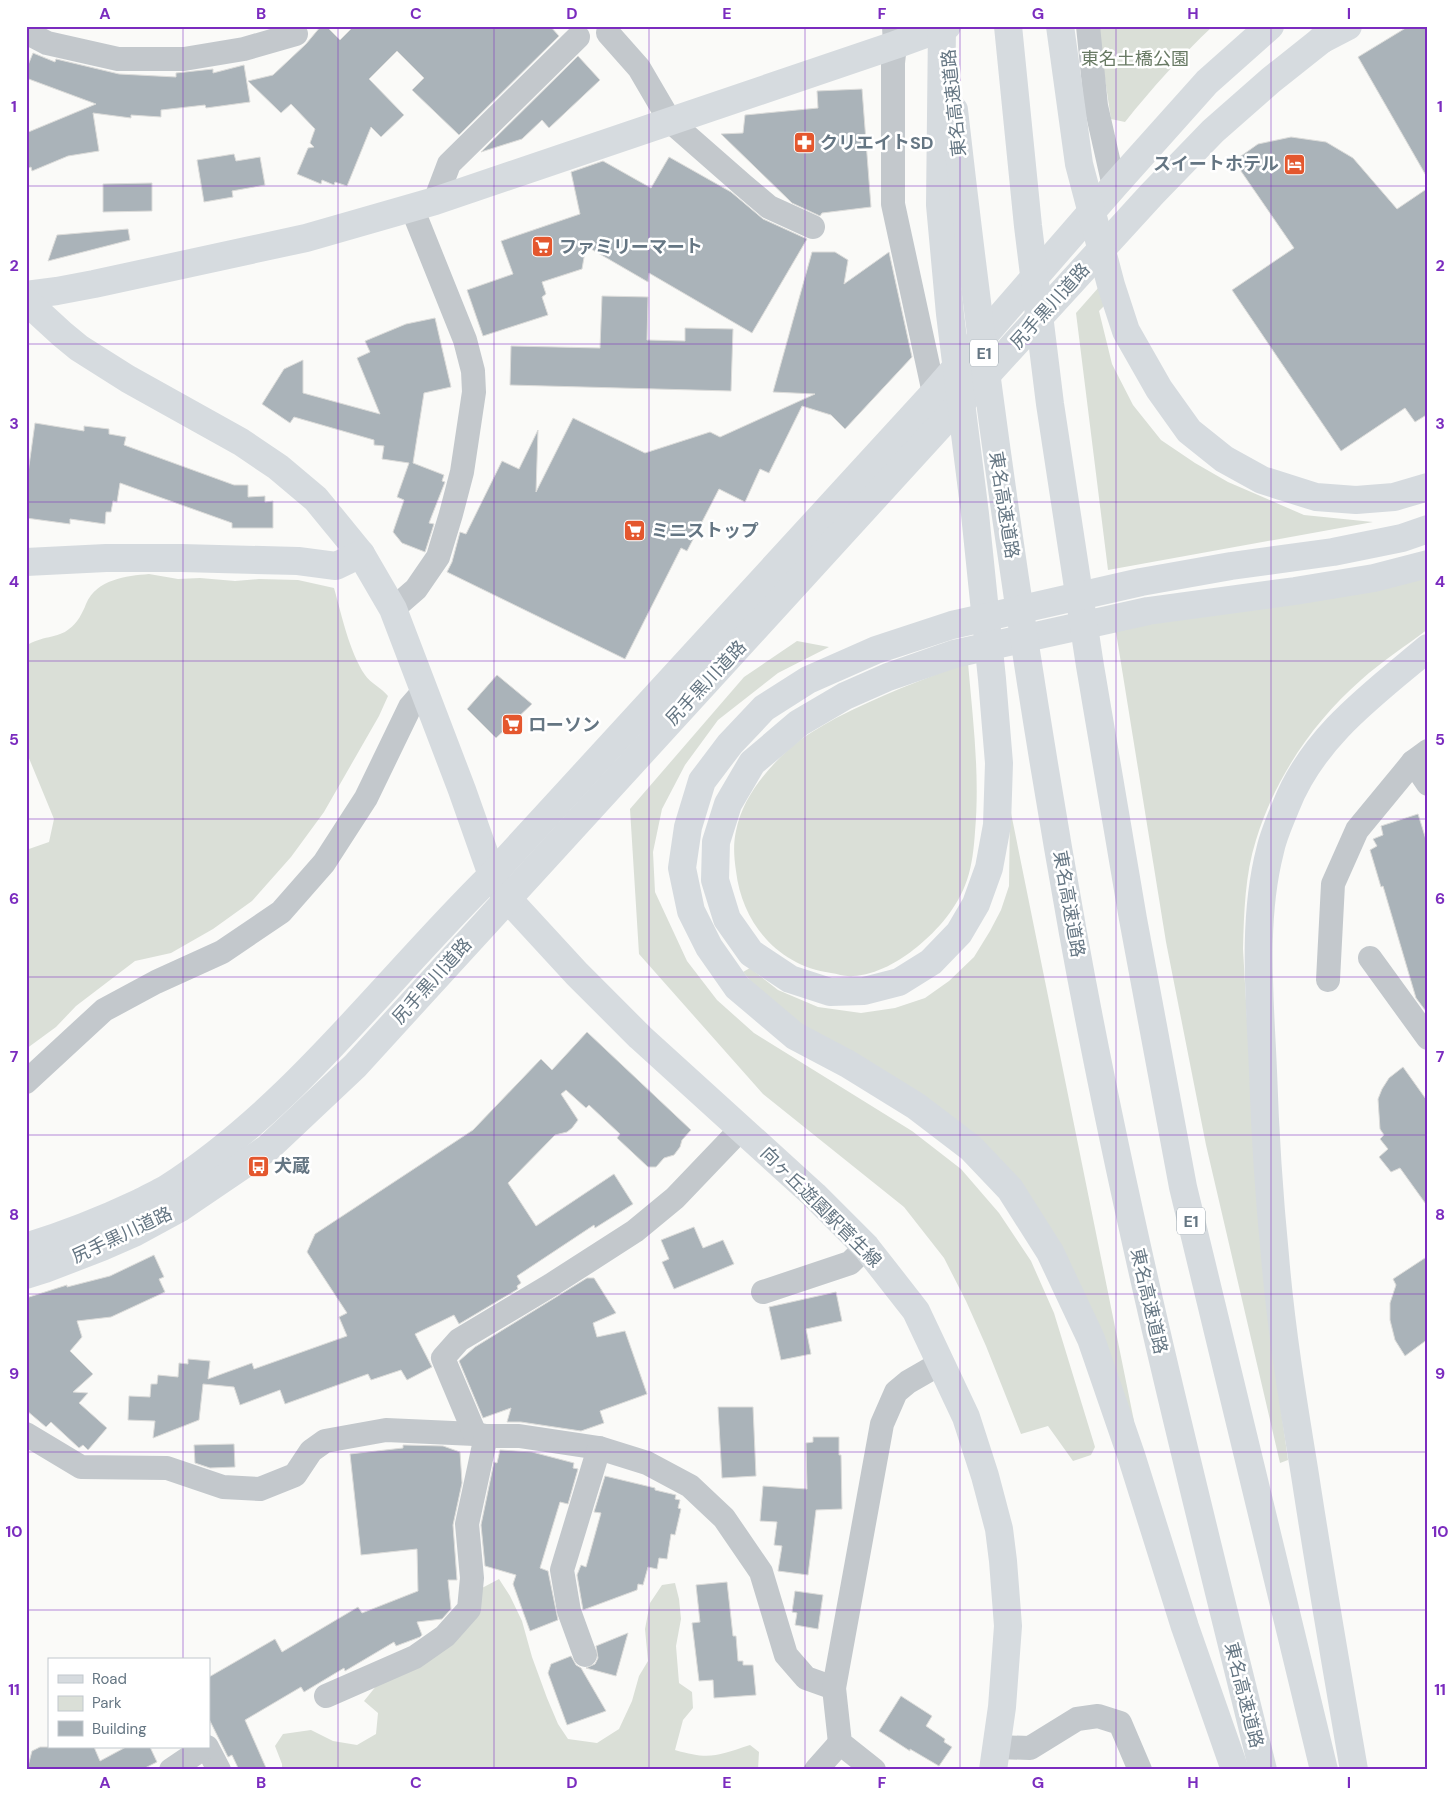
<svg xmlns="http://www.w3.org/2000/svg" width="1454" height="1796" viewBox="0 0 1454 1796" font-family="'DM Sans','Noto Sans JP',sans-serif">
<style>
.green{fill:#dadfd7}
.building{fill:#aab3b9;stroke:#dcdcda}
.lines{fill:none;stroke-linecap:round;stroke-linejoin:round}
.street{stroke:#c3c8cc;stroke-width:24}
.secondary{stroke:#d6dbdf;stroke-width:28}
.primary{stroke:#d6dbdf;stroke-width:28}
.highway{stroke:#d6dbdf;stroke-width:28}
.grid{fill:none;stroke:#7b2cbf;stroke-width:1;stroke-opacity:0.55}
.labels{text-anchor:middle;stroke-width:5;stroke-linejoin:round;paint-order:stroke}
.shield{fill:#fff;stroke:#939fa8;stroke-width:1}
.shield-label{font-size:16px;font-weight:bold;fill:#657683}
.park-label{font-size:18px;fill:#687a64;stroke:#fff}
.street-label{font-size:18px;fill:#657683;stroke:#fff}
.poi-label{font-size:18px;font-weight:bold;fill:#657683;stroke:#fff;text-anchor:start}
.neatline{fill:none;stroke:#7b2cbf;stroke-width:2}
.grid-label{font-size:16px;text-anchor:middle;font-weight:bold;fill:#7b2cbf}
</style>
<rect width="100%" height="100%" fill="#fafaf8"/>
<g class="green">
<path d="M1097,26H1213C1181,56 1152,88 1125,122L1111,119Z"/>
<path d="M1099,287L1105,305L1099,311L1112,364L1133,405L1161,440L1195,463L1228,482L1304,515L1373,522L1108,570L1076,313Z"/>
<path d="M149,574L178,579L200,578L235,581L259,579L298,580L334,588C342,616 349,651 365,675C370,683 382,688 388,696L379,716L324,812L291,857L252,901L213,929L171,953L135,961L76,1006L56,1027L26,1049V850L49,842L54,819L26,751V646C40,636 59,638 69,629C77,624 83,612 86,604C97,579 126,576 149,574Z"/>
<path d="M1428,574V629C1406,646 1382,661 1361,680C1313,722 1275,778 1256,840C1245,874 1244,913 1243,949L1258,1208L1272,1345L1288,1460L1280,1463L1206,1145L1166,942L1115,626Z"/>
<path d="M797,641L829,647L778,673L718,720L685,765L662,809L653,852L655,892L687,961L717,1000L754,1033L912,1131L961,1169L999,1213L1031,1261L1054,1313L1095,1447L1091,1455L1073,1461L1048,1426L1021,1434L986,1346L966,1301L944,1258L904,1207L763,1094L639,954L630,809L744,677Z"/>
<path d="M968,663C973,721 980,775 975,832C974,847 972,866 967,880C958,907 938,930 917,947C900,961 876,975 853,976C846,977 838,974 831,973C778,966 742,923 736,871C734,858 733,844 736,831C742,799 765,771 788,750C802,737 820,727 836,718C879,696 922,679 968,663Z"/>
<path d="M1010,808L1134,1421L1129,1422L1034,1210L843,1053L769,1003L743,972L750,968L778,990L818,1007L861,1013L895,1008L925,998L949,981L974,957L990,931L1001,910L1009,886Z"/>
<path d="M499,1579L510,1596L522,1621L532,1657L547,1698L558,1724L568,1739L597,1743L619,1729L632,1701L639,1676L648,1661L645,1629L650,1603L662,1585L675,1583L679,1599L681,1619L676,1646L679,1683L692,1692L693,1708L683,1720L675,1750C709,1760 717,1756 750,1745L759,1752L758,1770H282V1764L275,1746L283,1734L311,1730L333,1741L357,1745L376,1734L378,1713L364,1701L377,1685L482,1588Z"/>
</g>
<g class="building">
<path d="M321,26H326L340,40L354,26H550L559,36L459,135L412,90L424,78L397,51L369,79L404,115L381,137L371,127L347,186L335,182L334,185L322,180L321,184L297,174L308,148L314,147L310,143L315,129L291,104L281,113L248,81L273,75L306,44Z"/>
<path d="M1409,26H1428V179L1358,57Z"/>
<path d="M33,53L55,62L56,59L119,74L176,77V73L213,69V73L244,65L250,102L206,108L205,105L161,110V117L131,115V118L93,113L99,151L68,156L32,171L31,167L26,169V133L96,104L26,78V70Z"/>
<path d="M578,56L600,80L549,128L542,120L522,139L481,152Z"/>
<path d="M862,89L871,207L822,213L820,216L792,203L721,134L743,133L745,115L818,108L817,91Z"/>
<path d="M1291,137L1326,142L1353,158L1397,209L1428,188V414L1415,422L1405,408L1341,451L1232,290L1294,248L1234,161L1258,144Z"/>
<path d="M234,154L236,161L260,157L265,185L232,191L233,197L204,202L197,160Z"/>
<path d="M669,157L731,192L763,219L807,239L752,333L649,273L648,282L586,246L582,269L542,282L546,294L542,297L548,315L483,336L467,290L513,274L501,241L580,214L571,172L603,161L651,188Z"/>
<path d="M152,183V211L103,212V184Z"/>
<path d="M128,229L130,240L48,261L57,235Z"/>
<path d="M812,252H835L848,260L844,284L889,252L912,357L845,429L831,415L802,406L769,473L760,469L745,502L719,489L687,551L681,548L625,659L447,572L452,562L460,532L466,534L502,461L519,469L538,430L536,492L573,418L645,453L710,432L720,437L815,394L773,392Z"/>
<path d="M602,296L648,297L647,340L685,341V328L733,329L731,391L510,385L511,346L600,348Z"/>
<path d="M435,318L451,387L424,393L413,463L444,475L442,481L445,482L429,523L434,524L425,552L402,543L393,532L404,500L397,497L409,463L382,459L384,446L374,445V440L294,417L290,423L262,404L284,369L303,360V393L380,414L357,358L370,352L365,341L406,324Z"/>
<path d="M35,423L84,431V426L109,429V434L126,437L124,445L234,485H248V497L265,496V502L273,501V528H232V523L120,483L117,502L113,501L111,512H106L105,524L70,519V524L26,518V473H28Z"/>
<path d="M497,675L532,704L496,738L467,709Z"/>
<path d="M1418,814L1428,846V1014L1416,998L1383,886L1381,887L1370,850L1377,846L1373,839L1383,835L1381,826Z"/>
<path d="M587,1032L691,1130L682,1140L680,1147L674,1155L664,1158L656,1167H648L617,1138L620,1134L589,1105L586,1108L566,1090L561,1094L578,1120L572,1128L567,1132L555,1135L508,1183L536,1226L614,1174L633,1204L595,1228L594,1225L517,1276L521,1283L517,1286L518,1289L459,1324L454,1315L415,1334L432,1367L407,1380L401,1370L371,1380L368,1374L285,1404L280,1390L240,1405L234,1387L203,1384L199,1420L153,1438L155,1421L128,1420L129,1396L150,1397L151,1384H157L158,1375L178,1377L179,1363L188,1364V1359L210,1361L208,1379L252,1363L254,1369L347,1336L339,1317L347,1313L307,1252L315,1234L473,1130L541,1059L552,1070Z"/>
<path d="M1403,1067L1428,1102V1207L1400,1168L1391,1172L1379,1157L1388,1149L1380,1139L1384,1135L1380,1129L1378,1099L1382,1089L1389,1078Z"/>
<path d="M694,1227L703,1248L723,1240L734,1264L674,1289L662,1262L669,1259L661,1240Z"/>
<path d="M154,1255L164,1277L159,1279L165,1292L111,1317L77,1321L82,1337L70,1351L93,1374L73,1392L88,1393L79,1403L107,1428L88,1450L83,1445L79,1448L51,1422L46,1427L26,1410V1298L67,1285V1287L110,1276Z"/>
<path d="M1428,1256V1339L1405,1356L1395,1340L1390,1320V1303L1396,1285L1393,1279Z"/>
<path d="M587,1278H594L616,1313L593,1323L597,1337L625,1331L647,1394L600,1411L604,1423L581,1431L521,1422H507L511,1408L483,1418L459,1361L475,1347Z"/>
<path d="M836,1292L842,1321L806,1329L811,1354L781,1360L769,1307Z"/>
<path d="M718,1407H753L756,1476L722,1478Z"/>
<path d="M813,1437H839V1455H841L842,1509L816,1510L808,1575L778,1571L782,1546L774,1545L777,1522L760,1521L763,1486L807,1489L806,1443L813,1442Z"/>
<path d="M234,1444L235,1467L210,1468L195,1463L194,1445Z"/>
<path d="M403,1445L443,1446L460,1452L462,1483L453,1525L457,1580H448L451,1609L442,1619L417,1622L422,1635L420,1637L396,1646L394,1642L345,1671L344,1668L304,1692L301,1687L245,1720L267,1770H239L232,1755L228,1757L209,1719V1677L275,1639L282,1652L358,1607L362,1613L418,1591L417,1549L361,1555L350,1454L403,1448Z"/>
<path d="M500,1450L532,1452L574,1463L573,1468L578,1469L568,1504L560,1502L540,1568L548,1571L558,1620L530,1631L513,1584L516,1575L485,1566L481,1525L494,1462L497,1463Z"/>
<path d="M605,1476L655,1488V1490L676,1495L675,1499L680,1500L678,1508L681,1509L675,1535L671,1534L667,1559L659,1558L657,1569L648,1567L643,1585L638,1584L637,1590L583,1610L577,1575L581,1565L586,1567L601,1513L594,1512Z"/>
<path d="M727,1582L733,1636H736L738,1661H743V1665H753L756,1695L714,1698L713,1680L699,1681L692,1623L700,1622L696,1585Z"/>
<path d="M795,1591L823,1595L818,1629L795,1625L797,1613L792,1612Z"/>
<path d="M628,1633L616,1676L586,1668L595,1664L598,1658L596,1646Z"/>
<path d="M571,1656L576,1665L581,1668L606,1711L567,1725L548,1673L551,1664Z"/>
<path d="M901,1696L932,1716L926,1726L945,1739L944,1742L952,1747L939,1766L910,1749V1751L879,1731Z"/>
<path d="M40,1747H94L100,1761L126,1747H150L157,1762L141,1770H27L32,1751Z"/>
</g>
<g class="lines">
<g class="street">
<path d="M894,26L895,45L893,63V204L934,393"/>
<path d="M1088,26L1096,106L1114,186"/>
<path d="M26,32L47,43L118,59H184L244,49L296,34"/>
<path d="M608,33L639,68L670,121L743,185L769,207L813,227"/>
<path d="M435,201L449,164L578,37"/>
<path d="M393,609L416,589L438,557L451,514L462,472L474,392L473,371L465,340L412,208"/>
<path d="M1413,762L1428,784"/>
<path d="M1370,958L1428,1038"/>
<path d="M1328,980L1333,884L1357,830L1413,762L1428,751"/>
<path d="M26,1082L104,1010L156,982L222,952L281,912L324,863L366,798L410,707L424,691"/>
<path d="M763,1292L850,1263L866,1247"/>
<path d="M26,1434L81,1467L167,1468L223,1487L260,1489L295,1475L311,1451L325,1441L386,1430L475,1434L486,1436H519L599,1448L647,1463L690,1486L724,1518L761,1572L786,1655L806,1678L834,1688"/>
<path d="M475,1434L443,1358L459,1340L551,1285L635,1231L675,1198L741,1129"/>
<path d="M585,1655L569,1611L562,1570L599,1448"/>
<path d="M326,1696L415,1657L445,1636L469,1609L472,1578L467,1524L486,1436"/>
<path d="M207,1747L219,1770"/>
<path d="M996,1747L1030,1748L1077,1719L1098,1716L1120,1723L1140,1770"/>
<path d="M171,1770L205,1747"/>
<path d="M816,1770L840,1743"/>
<path d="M874,1770L840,1743L834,1688L882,1424L896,1392L908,1382L941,1363"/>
</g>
<g class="secondary">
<path d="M26,295L57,291L94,284L306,238L435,201L895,45L947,26"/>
<path d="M26,301L62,334L79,348L128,379L241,442L278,467L316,499L361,554L393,609L462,790L492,875L507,898L577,974L640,1037L814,1195L866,1247L916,1311L966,1417L985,1476L999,1529L1003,1561L1008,1626L1002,1707L993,1770"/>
<path d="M26,562L106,558H181L298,561L336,566L361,554"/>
</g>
<g class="primary">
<path d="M26,1247C65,1235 103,1220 139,1203C148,1198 157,1194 166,1189C294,1107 384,981 492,875L934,393L1114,186L1207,82L1270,26"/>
<path d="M26,1275L45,1269L102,1247L134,1233L180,1208L268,1148L355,1066L1152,194L1213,131L1271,80L1339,26"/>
</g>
<g class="highway">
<path d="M942,26L940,205L950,314L975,514L992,679L999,763L997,825L989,868L976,904L959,933L931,962L899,982L864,991L830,992L790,979L751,953L727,919L715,880L716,842L728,804L752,763L799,723L845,696L888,677L954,654L1148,611L1295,591L1374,578L1428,564"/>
<path d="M1008,26L1028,226L1050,404L1090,666L1133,919L1183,1187L1324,1770"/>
<path d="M1060,26L1079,164L1111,285L1126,331L1159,389L1189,431L1224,459L1262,480L1316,497L1356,500L1394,497L1428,487"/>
<path d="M1321,40L1348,26"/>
<path d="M954,110C985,385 1024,660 1073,933C1124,1215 1194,1492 1263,1770"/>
<path d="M1235,1770L1185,1627L1131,1455L1091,1339L1050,1252L1010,1189L971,1148L916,1106L848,1064L795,1036L737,987L709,947L691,911L682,868L688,827L702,781L730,744L764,708L808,680L876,650L952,625L1141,582L1231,566L1333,552L1402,538L1428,529"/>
<path d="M1354,1770C1337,1672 1320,1573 1305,1475C1293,1402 1281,1329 1275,1256C1269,1195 1265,1133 1263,1071C1260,1000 1252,921 1270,851C1273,836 1280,821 1286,806C1313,737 1373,694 1428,648"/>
</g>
</g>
<path class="grid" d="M183,26V1660M338,26V1770M494,26V1770M649,26V1770M805,26V1770M960,26V1770M1116,26V1770M1271,26V1770M26,186H1428M26,344H1428M26,502H1428M26,661H1428M26,819H1428M26,977H1428M26,1135H1428M26,1294H1428M26,1452H1428M26,1610H1428M183,1747V1770"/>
<defs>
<symbol id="pharmacy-square" viewBox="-11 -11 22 22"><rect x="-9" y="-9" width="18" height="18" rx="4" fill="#e4572e" stroke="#fff"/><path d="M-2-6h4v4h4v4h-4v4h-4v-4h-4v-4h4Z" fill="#fff"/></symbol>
<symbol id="hotel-square" viewBox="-11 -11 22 22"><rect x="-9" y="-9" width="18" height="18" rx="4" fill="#e4572e" stroke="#fff"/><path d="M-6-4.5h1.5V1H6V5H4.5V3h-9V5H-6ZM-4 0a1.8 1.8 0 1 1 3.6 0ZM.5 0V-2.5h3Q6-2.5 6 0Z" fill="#fff"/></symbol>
<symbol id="supermarket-square" viewBox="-11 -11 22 22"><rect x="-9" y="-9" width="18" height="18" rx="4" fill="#e4572e" stroke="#fff"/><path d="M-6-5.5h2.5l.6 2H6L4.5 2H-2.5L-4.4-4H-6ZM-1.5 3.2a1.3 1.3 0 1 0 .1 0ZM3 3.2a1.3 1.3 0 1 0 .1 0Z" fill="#fff"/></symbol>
<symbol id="bus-square" viewBox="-11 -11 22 22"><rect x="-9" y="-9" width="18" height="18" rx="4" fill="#e4572e" stroke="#fff"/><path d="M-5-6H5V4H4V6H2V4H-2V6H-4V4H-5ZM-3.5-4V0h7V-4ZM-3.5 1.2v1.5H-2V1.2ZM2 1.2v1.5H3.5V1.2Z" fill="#fff"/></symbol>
</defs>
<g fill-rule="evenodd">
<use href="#pharmacy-square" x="792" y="130" width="25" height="25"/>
<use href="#hotel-square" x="1282" y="152" width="25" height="25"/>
<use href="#supermarket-square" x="530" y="234" width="25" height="25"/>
<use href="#supermarket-square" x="622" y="518" width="25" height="25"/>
<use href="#supermarket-square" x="500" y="712" width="25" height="25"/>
<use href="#bus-square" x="246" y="1154" width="25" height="25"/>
</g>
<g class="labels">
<g class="shield">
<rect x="970" y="339.5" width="28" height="27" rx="4"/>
<rect x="1177" y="1207.5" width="28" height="27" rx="4"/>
</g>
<g class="shield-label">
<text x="984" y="359">E1</text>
<text x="1191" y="1227">E1</text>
</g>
<g class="park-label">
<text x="1135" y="65">東名土橋公園</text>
</g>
<g class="street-label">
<text transform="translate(954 103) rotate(-96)" y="6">東名高速道路</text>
<text transform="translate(1050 306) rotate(-48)" y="6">尻手黒川道路</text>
<text transform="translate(1004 505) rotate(81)" y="6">東名高速道路</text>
<text transform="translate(706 683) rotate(-47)" y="6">尻手黒川道路</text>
<text transform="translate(1069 904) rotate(80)" y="6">東名高速道路</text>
<text transform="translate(432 981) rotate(-48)" y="6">尻手黒川道路</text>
<text transform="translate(821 1207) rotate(45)" y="6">向ヶ丘遊園駅菅生線</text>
<text transform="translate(122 1235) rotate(-25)" y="6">尻手黒川道路</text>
<text transform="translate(1149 1301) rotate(77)" y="6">東名高速道路</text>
<text transform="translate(1244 1695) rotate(76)" y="6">東名高速道路</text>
</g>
<g class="poi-label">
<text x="820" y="149">クリエイトSD</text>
<text x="1279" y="170" text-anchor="end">スイートホテル</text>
<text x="559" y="253">ファミリーマート</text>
<text x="651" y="537">ミニストップ</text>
<text x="528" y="731">ローソン</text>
<text x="274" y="1172">犬蔵</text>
</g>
</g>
<rect width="1454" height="1796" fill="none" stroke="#ffffff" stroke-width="55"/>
<rect x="48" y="1658" width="162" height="90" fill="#ffffff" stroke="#c1c8cd"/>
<rect x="58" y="1675" width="25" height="8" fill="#d6dbdf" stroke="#c1c8cd"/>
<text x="92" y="1684" font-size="15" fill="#657683">Road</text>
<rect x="58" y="1696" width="25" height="15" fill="#dadfd7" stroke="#c1c8cd"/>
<text x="92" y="1708" font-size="15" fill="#657683">Park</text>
<rect x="58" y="1721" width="25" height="15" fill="#aab3b9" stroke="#c1c8cd"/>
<text x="92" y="1734" font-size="15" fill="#657683">Building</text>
<rect x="28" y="28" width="1398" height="1740" class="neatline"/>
<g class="grid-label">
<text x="105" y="19">A</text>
<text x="261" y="19">B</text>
<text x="416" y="19">C</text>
<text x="572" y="19">D</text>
<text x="727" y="19">E</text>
<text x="882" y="19">F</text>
<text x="1038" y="19">G</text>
<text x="1193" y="19">H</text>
<text x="1349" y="19">I</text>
<text x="14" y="112">1</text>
<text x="1440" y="112">1</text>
<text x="14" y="271">2</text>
<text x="1440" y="271">2</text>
<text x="14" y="429">3</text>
<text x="1440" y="429">3</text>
<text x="14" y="587">4</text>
<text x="1440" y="587">4</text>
<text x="14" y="745">5</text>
<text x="1440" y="745">5</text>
<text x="14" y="904">6</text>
<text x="1440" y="904">6</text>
<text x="14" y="1062">7</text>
<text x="1440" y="1062">7</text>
<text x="14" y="1220">8</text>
<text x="1440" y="1220">8</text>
<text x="14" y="1379">9</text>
<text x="1440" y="1379">9</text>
<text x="14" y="1537">10</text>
<text x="1440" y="1537">10</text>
<text x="14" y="1695">11</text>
<text x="1440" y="1695">11</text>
<text x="105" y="1788">A</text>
<text x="261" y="1788">B</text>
<text x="416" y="1788">C</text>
<text x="572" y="1788">D</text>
<text x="727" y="1788">E</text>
<text x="882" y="1788">F</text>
<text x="1038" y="1788">G</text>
<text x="1193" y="1788">H</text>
<text x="1349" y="1788">I</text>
</g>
</svg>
